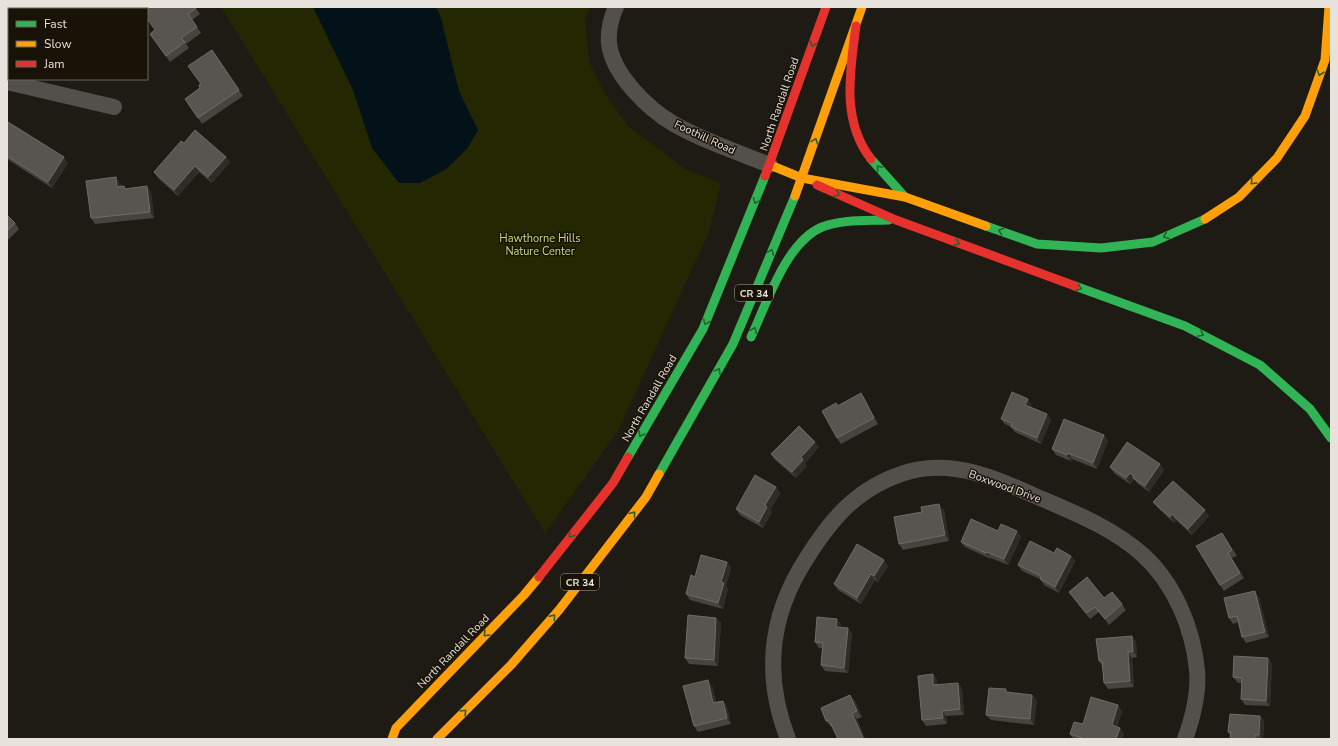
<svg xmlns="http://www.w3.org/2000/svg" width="1338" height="746" viewBox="0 0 1338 746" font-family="'Nunito Sans',sans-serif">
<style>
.green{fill:#232803}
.water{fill:#031118}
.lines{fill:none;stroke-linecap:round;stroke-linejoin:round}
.street{stroke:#53504c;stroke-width:16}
.fast{stroke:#30b455;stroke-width:9}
.slow{stroke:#ff9f0a;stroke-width:9}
.jam{stroke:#e5322d;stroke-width:9}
.wall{fill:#474440}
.shaded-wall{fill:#2f2c27}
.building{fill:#585550;stroke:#6f6b66}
.oneway{stroke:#24632e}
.labels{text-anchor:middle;stroke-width:3;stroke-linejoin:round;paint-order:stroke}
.shield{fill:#191207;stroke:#a9a49b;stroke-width:1}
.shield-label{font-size:10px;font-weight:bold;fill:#e7e2db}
.street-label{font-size:11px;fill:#e7e2db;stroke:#191207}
.park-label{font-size:11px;fill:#c9d980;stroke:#191207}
</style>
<rect width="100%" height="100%" fill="#1e1a14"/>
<path class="green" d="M221,7H591L585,18L589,62L607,97L630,128L685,169L721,183L709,232L618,431L545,533Z"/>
<path class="water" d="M313,7H436L441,18L459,91L478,130L467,149L445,170L420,183H399L372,148L353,90Z"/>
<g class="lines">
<g class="street">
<path d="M616,7C611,18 608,31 609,43C612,74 648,109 674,124C704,141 739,153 770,165"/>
<path d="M7,82L114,107"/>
<path d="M788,739C765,680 768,624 800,569C828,522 856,486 911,471C953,460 996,478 1033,495C1070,511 1112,527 1143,555C1174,583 1193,628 1197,670C1199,693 1193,717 1185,739"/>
</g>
<g class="fast">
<path d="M871,159L905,197"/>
<path d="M986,226L1037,244L1101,248L1153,242L1205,219"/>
<path d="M1075,286L1185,326L1260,365L1310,409L1331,438"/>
<path d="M751,337C767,303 786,242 822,227C843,219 867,221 889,220"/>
<path d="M628,457L703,329L765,176"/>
<path d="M659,474L733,344L795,196"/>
</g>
<g class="slow">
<path d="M770,165L802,178"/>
<path d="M802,178L905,197L986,226"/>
<path d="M795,196L862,7"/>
<path d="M1205,219L1239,197L1277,158L1305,116L1325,60L1329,7"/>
<path d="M392,739L396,728L524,595L539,577"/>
<path d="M437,739L511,665L559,610L646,497L659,474"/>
</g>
<g class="jam">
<path d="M856,26C850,71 841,121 871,159"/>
<path d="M765,176L826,7"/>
<path d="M817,185L896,220L1075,286"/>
<path d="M539,577L613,483L628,457"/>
</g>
</g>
<g class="wall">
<path d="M195,7L200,14L192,20L201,33L186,44L189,48L170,62L150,34L155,30Z"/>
<path d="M212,50L243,96L202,124L185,99L200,88L201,84Z"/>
<path d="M7,124L68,163L52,188L7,159Z"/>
<path d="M184,143L226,157L230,162L212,183L199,172L178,196L158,178L154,172Z"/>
<path d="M120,183L121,186L126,189L151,192L154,218L95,224L91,218Z"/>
<path d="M7,215L15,223L19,229L7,241Z"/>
<path d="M861,393L865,399L878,424L841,444L837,438L838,405Z"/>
<path d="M1032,405L1031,407L1047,414L1051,420L1041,444L1015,432L1011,427L1005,424L1001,419Z"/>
<path d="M1104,435L1108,441L1097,469L1072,459L1071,461L1056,455L1052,449Z"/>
<path d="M819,447L805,463L807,466L796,478L775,460L771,454Z"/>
<path d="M1160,464L1164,470L1149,492L1137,483L1134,479L1130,484L1114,473L1110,467Z"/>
<path d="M776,487L780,493L770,510L772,512L763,528L740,515L736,509Z"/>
<path d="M1153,502L1209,516L1192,535L1176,520L1174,523L1158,508Z"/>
<path d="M944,510L949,541L903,550L899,544Z"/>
<path d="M998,531L1021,537L1008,565L991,558V559L965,547L961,542Z"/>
<path d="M1226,539L1237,556L1232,558L1244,578L1224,591L1220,585Z"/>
<path d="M1054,553L1071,556L1075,561L1059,593L1044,585L1040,579L1022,571L1018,565Z"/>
<path d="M884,560L888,566L878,582L875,580L861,604L838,590L834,584Z"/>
<path d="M727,562L731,568L726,586L728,589L723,609L690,600L686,594L695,577Z"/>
<path d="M1069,592L1104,598L1122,604L1126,610L1109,625L1099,612L1090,619Z"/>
<path d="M1259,597L1269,637L1246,643L1242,637L1238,622L1233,624L1229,618Z"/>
<path d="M716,618L721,623L718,666L689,664L685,658Z"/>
<path d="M837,619L841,625V627L848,628L852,634L848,673L825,671L821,665L823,648H819L815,642Z"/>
<path d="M1132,636L1136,642L1137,657L1132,658L1134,687L1108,689L1104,683L1103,667L1099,661Z"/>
<path d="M1272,663L1270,706L1245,705L1241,699L1242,683H1238L1233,677Z"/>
<path d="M933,674L937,680V685L958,683L962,689L964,715L946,716L947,724L926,726L922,720Z"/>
<path d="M712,686L716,702L723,701L727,707L731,724L698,732L694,726Z"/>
<path d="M1008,692L1032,695L1037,701L1034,725L991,720L986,715Z"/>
<path d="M850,695L855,701L862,717L857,719L865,739H838L832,726L831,727L826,721Z"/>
<path d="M1122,711L1117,727L1124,734L1122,739H1073L1070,734L1083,724Z"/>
<path d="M1260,716L1264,721L1263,739H1230V735L1228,732Z"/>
</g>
<g class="shaded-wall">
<path d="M64,157L68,163L52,188L48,182Z"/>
<path d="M226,157L230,162L212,183L208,177Z"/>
<path d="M195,166L199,172L178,196L174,190Z"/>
<path d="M116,177L120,183L121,193L117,187Z"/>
<path d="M147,186L151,192L154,218L150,212Z"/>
<path d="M861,393L865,399L878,424L874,418Z"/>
<path d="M1028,399L1032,405L1029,411L1025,405Z"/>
<path d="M1047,414L1051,420L1041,444L1037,438Z"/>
<path d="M1104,435L1108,441L1097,469L1093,463Z"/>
<path d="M815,442L819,447L805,463L807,466L796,478L792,472L801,457Z"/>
<path d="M1068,453L1072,459L1071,461L1067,455Z"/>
<path d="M1160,464L1164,470L1149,492L1145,486Z"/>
<path d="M1130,473L1134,479L1130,484L1126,478Z"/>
<path d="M776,487L780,493L770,510L772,512L763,528L759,522L765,505Z"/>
<path d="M939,504L944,510L949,541L945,535Z"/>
<path d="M1205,510L1209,516L1192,535L1188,529Z"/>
<path d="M1172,514L1176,520L1174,523L1170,517Z"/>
<path d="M1017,531L1021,537L1008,565L1004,559Z"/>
<path d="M987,552L991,558V559L986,553Z"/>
<path d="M1228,553L1232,558L1244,578L1240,573Z"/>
<path d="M1071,556L1075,561L1059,593L1055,587Z"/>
<path d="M884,560L888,566L878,582L874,576Z"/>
<path d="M727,562L731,568L726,586L728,589L723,609L718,603L721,582Z"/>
<path d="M871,574L875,580L861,604L857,598Z"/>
<path d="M1255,591L1259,597L1269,637L1265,632Z"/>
<path d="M716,618L721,623L718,666L714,660Z"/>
<path d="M837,619L841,625L840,633L836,627Z"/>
<path d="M848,628L852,634L848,673L844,668Z"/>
<path d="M1132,636L1136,642L1137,657L1133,651Z"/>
<path d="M1128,652L1132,658L1134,687L1130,681Z"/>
<path d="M1268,658L1272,663L1270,706L1266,701Z"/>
<path d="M933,674L937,680L938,691L933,685Z"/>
<path d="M708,680L712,686L717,709L713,703Z"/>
<path d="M958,683L962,689L964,715L960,709Z"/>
<path d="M850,695L855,701L862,717L857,711Z"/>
<path d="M1032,695L1037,701L1034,725L1030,719Z"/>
<path d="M723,701L727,707L731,724L727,718Z"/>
<path d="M1118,705L1122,711L1116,731L1112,725Z"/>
<path d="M942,711L946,716L947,724L943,718Z"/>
<path d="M852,713L857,719L865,739L863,738Z"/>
<path d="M1260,716L1264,721L1263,739H1261L1259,735Z"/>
<path d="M1120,728L1124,734L1122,739H1116Z"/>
</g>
<g class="building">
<path d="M29,7H44L53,9H29Z"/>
<path d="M140,7H195L196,8L188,14L197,27L181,38L185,42L166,56L150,34L155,30L147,18V9H141Z"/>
<path d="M212,50L239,90L198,118L185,99L200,88L199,85L201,84L188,66Z"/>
<path d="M8,122L64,157L48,182L7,156V124Z"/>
<path d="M195,130L226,157L208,177L195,166L174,190L154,172L181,141L184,143Z"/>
<path d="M116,177L117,187L124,186L125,189L147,186L150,212L91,218L86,181Z"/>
<path d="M7,215L15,223L7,231Z"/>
<path d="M1012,392L1028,399L1025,405L1047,414L1037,438L1011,427L1012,423L1001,419Z"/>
<path d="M861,393L874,418L837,438L822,411L836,403L838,406Z"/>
<path d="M1064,419L1104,435L1093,463L1068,453L1067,455L1052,449Z"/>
<path d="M799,426L815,442L801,457L803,460L792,472L771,454Z"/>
<path d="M1127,442L1160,464L1145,486L1133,478L1134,476L1130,473L1126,478L1110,467Z"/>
<path d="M755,475L776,487L765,505L767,507L759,522L736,509Z"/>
<path d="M1173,481L1205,510L1188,529L1172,514L1170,517L1153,502Z"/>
<path d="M939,504L945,535L899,544L894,517L922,512L921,507Z"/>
<path d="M971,519L998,531L1001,524L1017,531L1004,559L987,552L986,553L961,542Z"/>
<path d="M1222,533L1232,550L1228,553L1240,573L1220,585L1196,546Z"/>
<path d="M1030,541L1054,553L1057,548L1071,556L1055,587L1040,579L1041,576L1018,565Z"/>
<path d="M857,544L884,560L874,576L871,574L857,598L834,584Z"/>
<path d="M701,555L727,562L721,582L724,583L718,603L686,594L691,575L695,577Z"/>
<path d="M1087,577L1104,598L1112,592L1122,604L1105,619L1095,607L1086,613L1069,592Z"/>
<path d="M1255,591L1265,632L1242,637L1237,616L1229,618L1224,598Z"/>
<path d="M688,615L716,618L714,660L685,658Z"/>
<path d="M817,617L837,619L836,627L848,628L844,668L821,665L823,643L815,642Z"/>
<path d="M1132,636L1133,651L1128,652L1130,681L1104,683L1102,661H1099L1096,639Z"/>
<path d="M1234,656L1268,658L1266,701L1241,699L1242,678L1233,677Z"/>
<path d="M933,674V685L958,683L960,709L942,711L943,718L922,720L918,676Z"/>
<path d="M708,680L713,703L723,701L727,718L694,726L683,686Z"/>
<path d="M989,688L1006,689V692L1032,695L1030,719L986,715Z"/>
<path d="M850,695L857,711L852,713L863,738L862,739H838L829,720L826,721L821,708Z"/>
<path d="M1091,697L1118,705L1112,725L1120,728L1116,739H1085L1070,734L1074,722L1083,724Z"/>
<path d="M1230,714L1260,716L1259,735H1255V739H1230L1231,732H1228Z"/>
</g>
<defs><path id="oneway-chevron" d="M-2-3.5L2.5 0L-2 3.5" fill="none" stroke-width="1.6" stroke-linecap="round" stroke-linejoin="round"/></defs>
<g class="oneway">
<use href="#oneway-chevron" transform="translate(813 44) rotate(109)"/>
<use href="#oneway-chevron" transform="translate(1320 73) rotate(109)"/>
<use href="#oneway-chevron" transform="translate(815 141) rotate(-70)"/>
<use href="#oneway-chevron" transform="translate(879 168) rotate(-132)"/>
<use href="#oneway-chevron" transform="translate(1253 182) rotate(134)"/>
<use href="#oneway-chevron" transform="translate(837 194) rotate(24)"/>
<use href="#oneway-chevron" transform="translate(756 201) rotate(112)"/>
<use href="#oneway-chevron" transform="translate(1001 231) rotate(-161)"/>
<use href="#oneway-chevron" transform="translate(1166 236) rotate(157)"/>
<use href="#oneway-chevron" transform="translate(957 243) rotate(20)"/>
<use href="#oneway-chevron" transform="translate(771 252) rotate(-68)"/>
<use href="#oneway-chevron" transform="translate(1079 288) rotate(20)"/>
<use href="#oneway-chevron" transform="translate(706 322) rotate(112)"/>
<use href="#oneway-chevron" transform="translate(754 330) rotate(-65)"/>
<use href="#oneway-chevron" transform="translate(1201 334) rotate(27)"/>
<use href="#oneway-chevron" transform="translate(718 371) rotate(-60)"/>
<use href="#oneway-chevron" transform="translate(641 434) rotate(120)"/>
<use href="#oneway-chevron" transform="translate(633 514) rotate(-52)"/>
<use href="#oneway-chevron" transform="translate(571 535) rotate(128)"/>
<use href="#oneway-chevron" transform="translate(553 617) rotate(-49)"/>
<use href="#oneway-chevron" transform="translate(486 634) rotate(134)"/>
<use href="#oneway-chevron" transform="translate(464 712) rotate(-45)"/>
</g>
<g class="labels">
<g class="shield">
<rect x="735" y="285" width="38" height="16" rx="3"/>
<rect x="561" y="574" width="38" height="16" rx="3"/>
</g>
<g class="shield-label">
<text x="754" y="297">CR 34</text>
<text x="580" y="586">CR 34</text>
</g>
<g class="street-label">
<text transform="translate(779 104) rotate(-71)" y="4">North Randall Road</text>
<text transform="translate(705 137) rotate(25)" y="4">Foothill Road</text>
<text transform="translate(649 398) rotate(-60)" y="4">North Randall Road</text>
<text transform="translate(1005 486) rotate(20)" y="4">Boxwood Drive</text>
<text transform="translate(453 651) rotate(-46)" y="4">North Randall Road</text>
</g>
<g class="park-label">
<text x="540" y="242">Hawthorne Hills<tspan x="540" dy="13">Nature Center</tspan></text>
</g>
</g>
<rect width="1338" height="746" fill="none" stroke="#e7e2db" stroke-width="16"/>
<rect x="8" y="8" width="140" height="72" fill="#191207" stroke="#6b655c"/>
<rect x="16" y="21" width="20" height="6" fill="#30b455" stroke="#6b655c"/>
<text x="44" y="28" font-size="12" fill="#e7e2db">Fast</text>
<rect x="16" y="41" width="20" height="6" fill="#ff9f0a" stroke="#6b655c"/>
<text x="44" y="48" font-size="12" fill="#e7e2db">Slow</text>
<rect x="16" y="61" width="20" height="6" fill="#e5322d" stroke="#6b655c"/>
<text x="44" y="68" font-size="12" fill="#e7e2db">Jam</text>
</svg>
